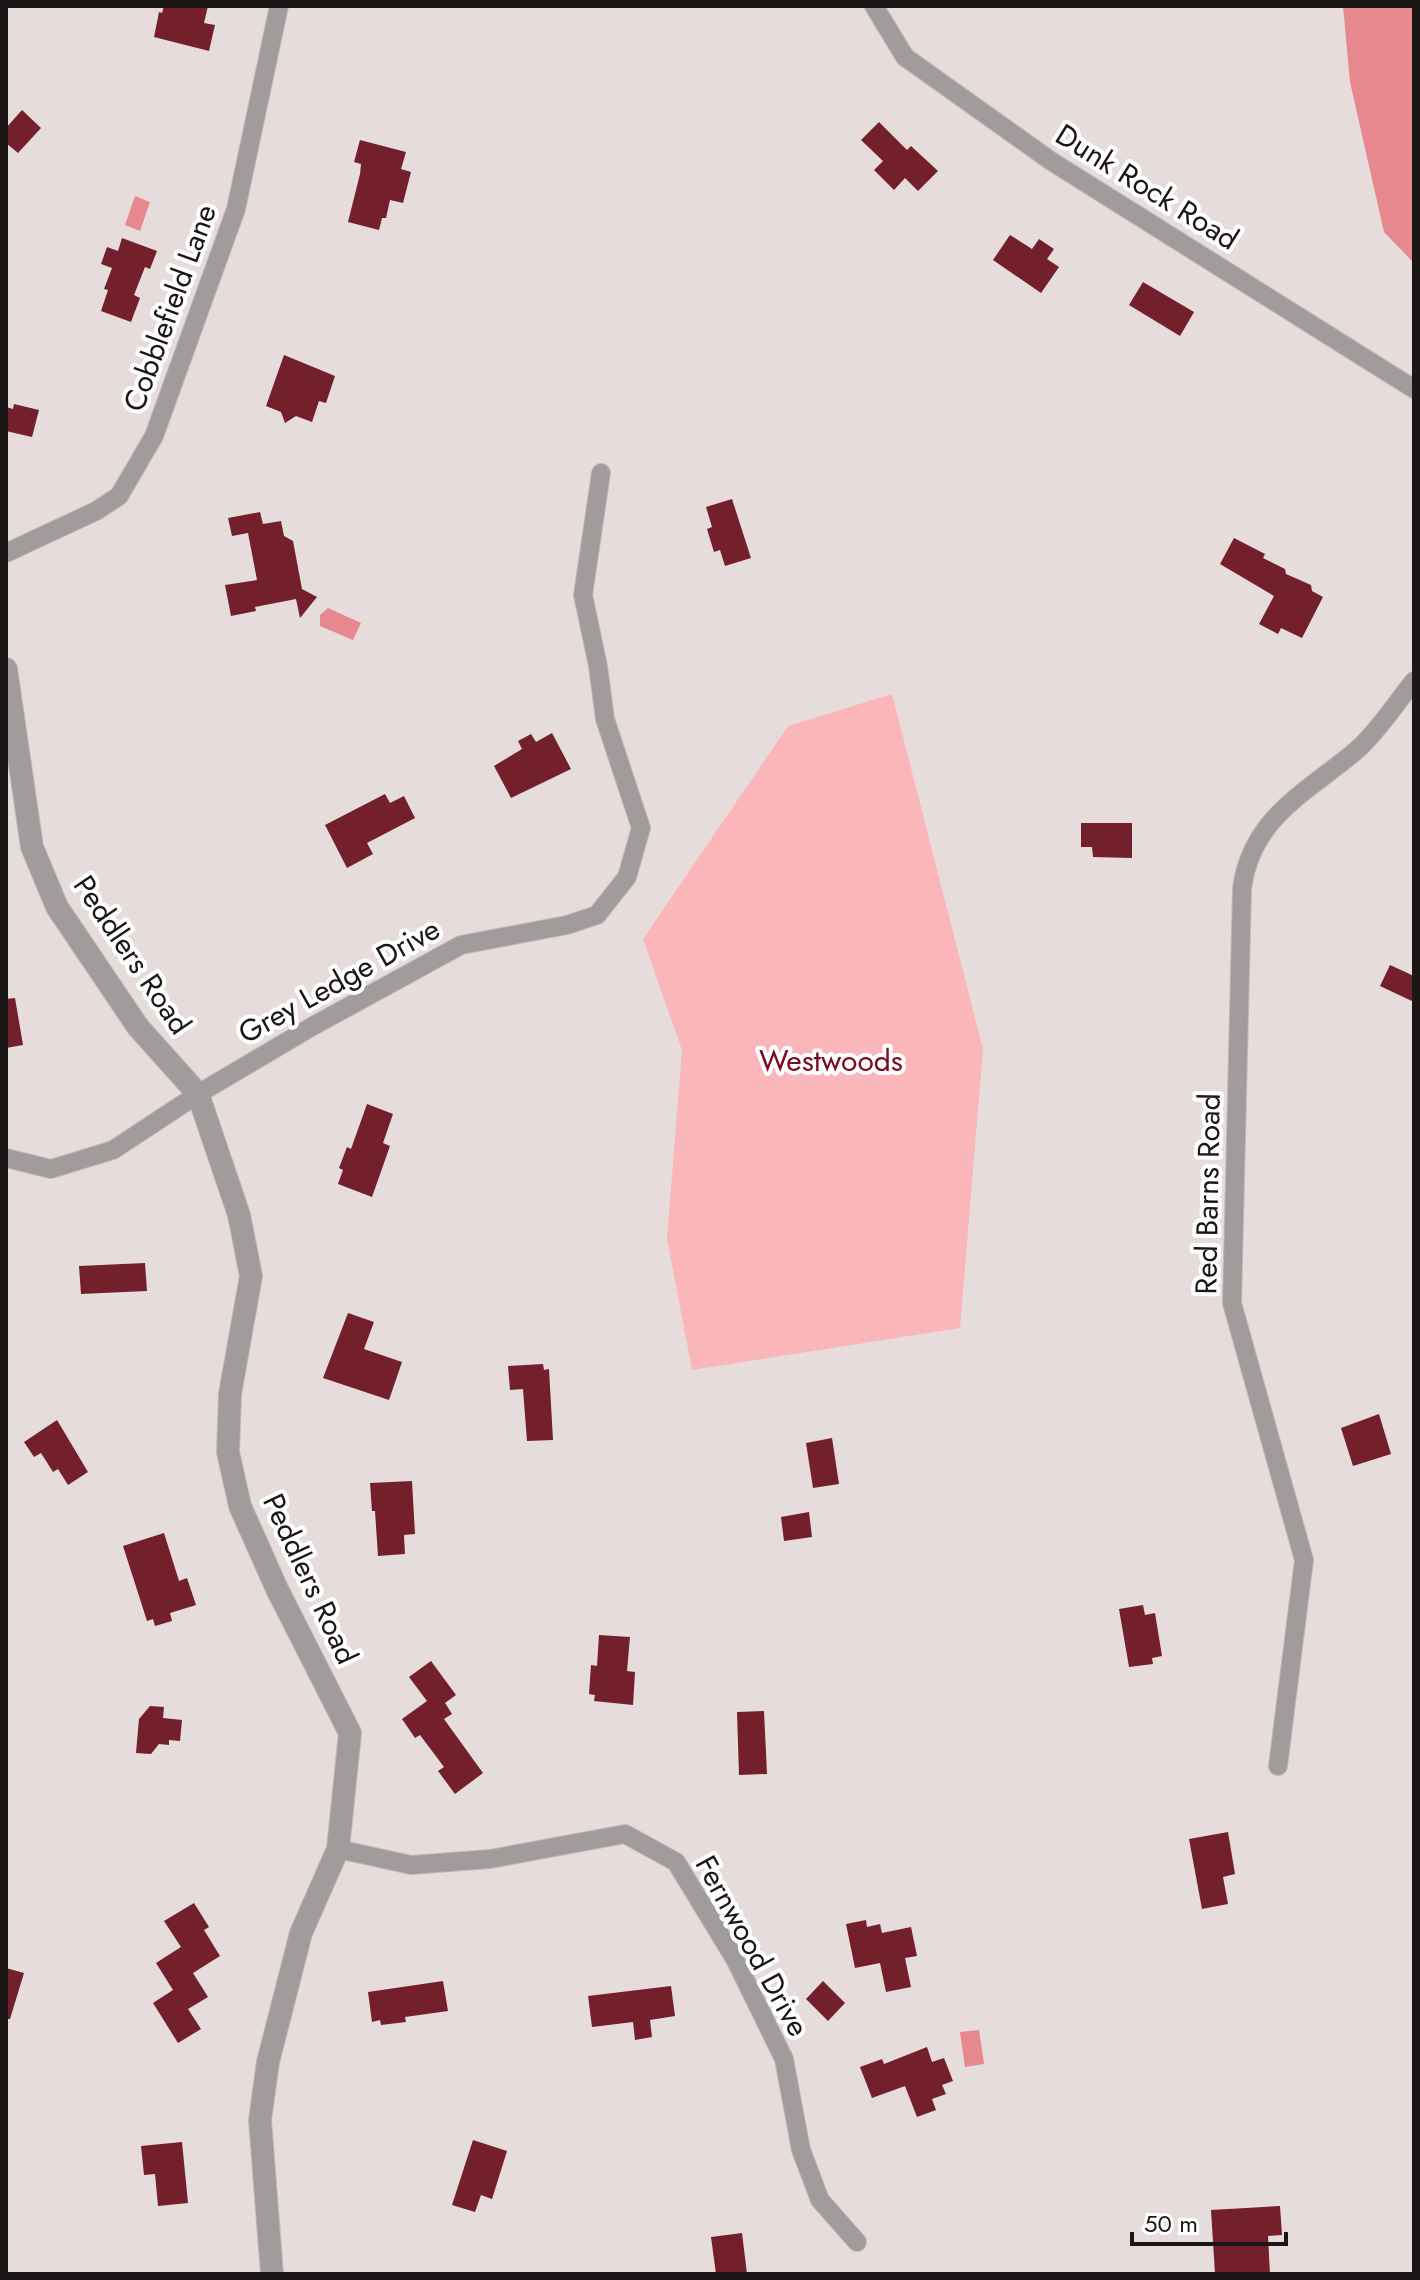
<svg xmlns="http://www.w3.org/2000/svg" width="1420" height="2280" viewBox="0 0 1420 2280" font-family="Jost,sans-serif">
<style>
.green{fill:#fbb6b9}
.water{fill:#e7878e}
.building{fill:#741f2c}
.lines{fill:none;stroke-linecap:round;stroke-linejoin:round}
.minor-casing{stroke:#c1b9b9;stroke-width:20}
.tertiary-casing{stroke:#c1b9b9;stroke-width:24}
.minor{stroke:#a09c9c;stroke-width:18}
.tertiary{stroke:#a09c9c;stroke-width:22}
.labels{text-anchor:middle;stroke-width:8;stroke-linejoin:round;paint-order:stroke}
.street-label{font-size:30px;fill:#1b1717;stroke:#fff}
.park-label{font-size:30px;fill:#800928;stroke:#fff}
</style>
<rect width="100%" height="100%" fill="#e6dcdc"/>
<path class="green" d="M892,694L983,1049L960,1328L692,1370L667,1238L682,1050L643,939L788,726Z"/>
<g class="water">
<path d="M1343,6H1414V263L1384,232L1350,82Z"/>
<path d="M135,196L150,202L140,231L125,225Z"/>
<path d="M328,608L361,623L353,640L320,626V615Z"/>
<path d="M979,2030L984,2064L965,2067L960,2032Z"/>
</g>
<g class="building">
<path d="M164,6H208L204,23L215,25L209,51L154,37L159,12L162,13Z"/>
<path d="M22,110L41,128L18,153L6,143V128Z"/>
<path d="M879,122L907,150L911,146L938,171L918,191L905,178L894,190L874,170L883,161L861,140Z"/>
<path d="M360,140L406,152L401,169L411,172L403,203L390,200L386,218H382L379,230L348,222L360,174L361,164L354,162Z"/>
<path d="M1010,235L1032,249L1039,239L1054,249L1047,259L1059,267L1041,293L993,260Z"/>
<path d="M122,238L157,251L150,269L145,267L134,295L140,298L131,322L101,311L108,290L104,289L112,268L101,264L107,247L118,251Z"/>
<path d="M1143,282L1194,312L1180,336L1129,305Z"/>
<path d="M284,355L335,376L326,403L319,401L312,422L296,416L285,423L281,412L266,406Z"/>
<path d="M14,404L39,410L32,437L6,431V407L13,409Z"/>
<path d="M732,499L751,558L725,566L720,550L714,552L707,529L712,527L706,507Z"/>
<path d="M260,512L263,524L281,521L284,536L293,541L302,589L317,597L300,618L296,599L255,607L256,611L231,616L225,585L257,580L248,533L232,536L228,518Z"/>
<path d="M1234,538L1265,554L1263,558L1285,569L1286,574L1311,585L1312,591L1323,597L1302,638L1281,628L1278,634L1259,624L1274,596L1220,564Z"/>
<path d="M552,733L571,769L511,798L494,766L522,749L518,741L531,734L536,742Z"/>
<path d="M385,794L390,803L404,796L415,818L367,843L373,854L347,868L325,825Z"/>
<path d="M1081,823H1132V858L1093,857L1092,847H1081Z"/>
<path d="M1390,965L1414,976V1002L1380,986Z"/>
<path d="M15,998L23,1045L6,1048V999Z"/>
<path d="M367,1104L393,1114L383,1143L390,1146L372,1197L338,1184L343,1170L339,1168L347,1147L351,1149Z"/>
<path d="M145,1263L147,1291L81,1294L79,1266Z"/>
<path d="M348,1313L374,1322L364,1349L402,1362L389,1400L323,1378Z"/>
<path d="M543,1364L544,1370L549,1369L553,1440L527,1441L523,1389L510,1390L508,1366Z"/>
<path d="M1379,1414L1391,1454L1353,1466L1341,1428Z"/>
<path d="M57,1420L88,1472L68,1485L58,1469L53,1472L41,1453L34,1457L24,1442Z"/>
<path d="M832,1438L839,1484L813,1488L806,1443Z"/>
<path d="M412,1481L415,1534L404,1535L405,1554L378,1556L375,1511H372L370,1483Z"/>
<path d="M809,1512L812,1537L784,1541L781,1517Z"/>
<path d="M164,1533L179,1581L187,1578L196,1605L170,1613L172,1621L155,1626L153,1619L147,1621L123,1546Z"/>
<path d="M1143,1605L1145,1615L1155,1613L1162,1656L1152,1658L1153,1664L1129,1667L1119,1609Z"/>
<path d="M599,1635L630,1637L627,1671L635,1672L633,1705L594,1701L595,1695L589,1694L591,1665L597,1666Z"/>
<path d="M431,1661L456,1695L445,1703L452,1714L444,1719L483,1773L455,1794L438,1771L444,1767L420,1735L415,1738L402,1719L427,1701L409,1677Z"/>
<path d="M150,1706L164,1707L163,1718L182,1720L180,1741L169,1740V1745L159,1744L151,1754L136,1753L139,1719Z"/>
<path d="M764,1711L767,1774L739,1775L737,1712Z"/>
<path d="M1228,1832L1235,1874L1223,1877L1228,1904L1202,1909L1189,1839Z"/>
<path d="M194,1903L209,1927L204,1930L220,1956L193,1973L208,1997L188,2009L201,2029L178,2043L153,2003L173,1990L156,1963L181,1947L164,1921Z"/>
<path d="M866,1920L867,1927L880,1924L882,1933L911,1927L917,1956L905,1958L911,1987L886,1992L880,1963L855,1968L846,1924Z"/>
<path d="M6,1968L24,1973L10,2019H6Z"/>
<path d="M443,1981L448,2011L405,2017L406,2022L381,2025L380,2020L372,2022L368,1992Z"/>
<path d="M823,1981L845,2003L828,2021L806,1999Z"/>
<path d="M671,1986L675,2016L650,2020L652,2037L635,2040L633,2022L592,2027L588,1996Z"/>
<path d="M927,2047L932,2062L944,2058L953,2081L942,2085L946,2094L932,2099L936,2110L917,2117L905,2086L872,2098L860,2067L882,2059L884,2064Z"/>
<path d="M473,2140L507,2151L492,2199L481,2195L475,2212L452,2205Z"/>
<path d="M182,2142L188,2203L158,2206L155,2174L144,2175L141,2146Z"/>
<path d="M1280,2206L1282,2235L1268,2236L1270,2274H1215L1211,2210Z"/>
<path d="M742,2233L747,2274H716L711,2237Z"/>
</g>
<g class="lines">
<defs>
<g id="minor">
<path d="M874,6L905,57L1051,161L1414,389"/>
<path d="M6,553L96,511L119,496L154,436L236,209L279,6"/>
<path d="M6,1158L51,1169L113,1150L198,1094L313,1026L461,945L567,925L597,915L627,877L641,828L605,719L598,666L583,595L601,473"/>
<path d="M1278,1766L1304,1560L1232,1303L1242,888C1252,816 1308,792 1358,749C1379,730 1396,703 1414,681"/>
<path d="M338,1849L411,1865L490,1859L625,1834L676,1862L735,1959L784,2059L801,2150L820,2200L857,2242"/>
</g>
<path id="tertiary" d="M6,669L32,847L57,907L138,1027L198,1094L239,1215L251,1276L230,1394L228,1452L240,1506L277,1589L350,1733L338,1849L301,1933L268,2062L260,2120L272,2274"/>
</defs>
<use href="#minor" class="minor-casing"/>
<use href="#tertiary" class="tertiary-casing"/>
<use href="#minor" class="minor"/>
<use href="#tertiary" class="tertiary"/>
</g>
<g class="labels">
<g class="street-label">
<text transform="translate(1147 187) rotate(32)" y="10">Dunk Rock Road</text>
<text transform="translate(170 308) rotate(-70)" y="10">Cobblefield Lane</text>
<text transform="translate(132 955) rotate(56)" y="10">Peddlers Road</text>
<text transform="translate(339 981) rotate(-29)" y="10">Grey Ledge Drive</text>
<text transform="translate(1208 1194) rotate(-89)" y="10">Red Barns Road</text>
<text transform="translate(310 1579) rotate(65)" y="10">Peddlers Road</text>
<text transform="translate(752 1946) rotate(61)" y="10">Fernwood Drive</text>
</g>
<g class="park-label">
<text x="831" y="1071">Westwoods</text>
</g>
</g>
<rect width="1420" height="2280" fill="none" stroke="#1b1717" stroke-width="16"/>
<path d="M1132 2232v12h154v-12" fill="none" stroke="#1b1717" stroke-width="4"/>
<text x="1144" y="2232" font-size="24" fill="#1b1717" stroke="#ffffff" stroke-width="6" paint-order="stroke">50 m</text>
</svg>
